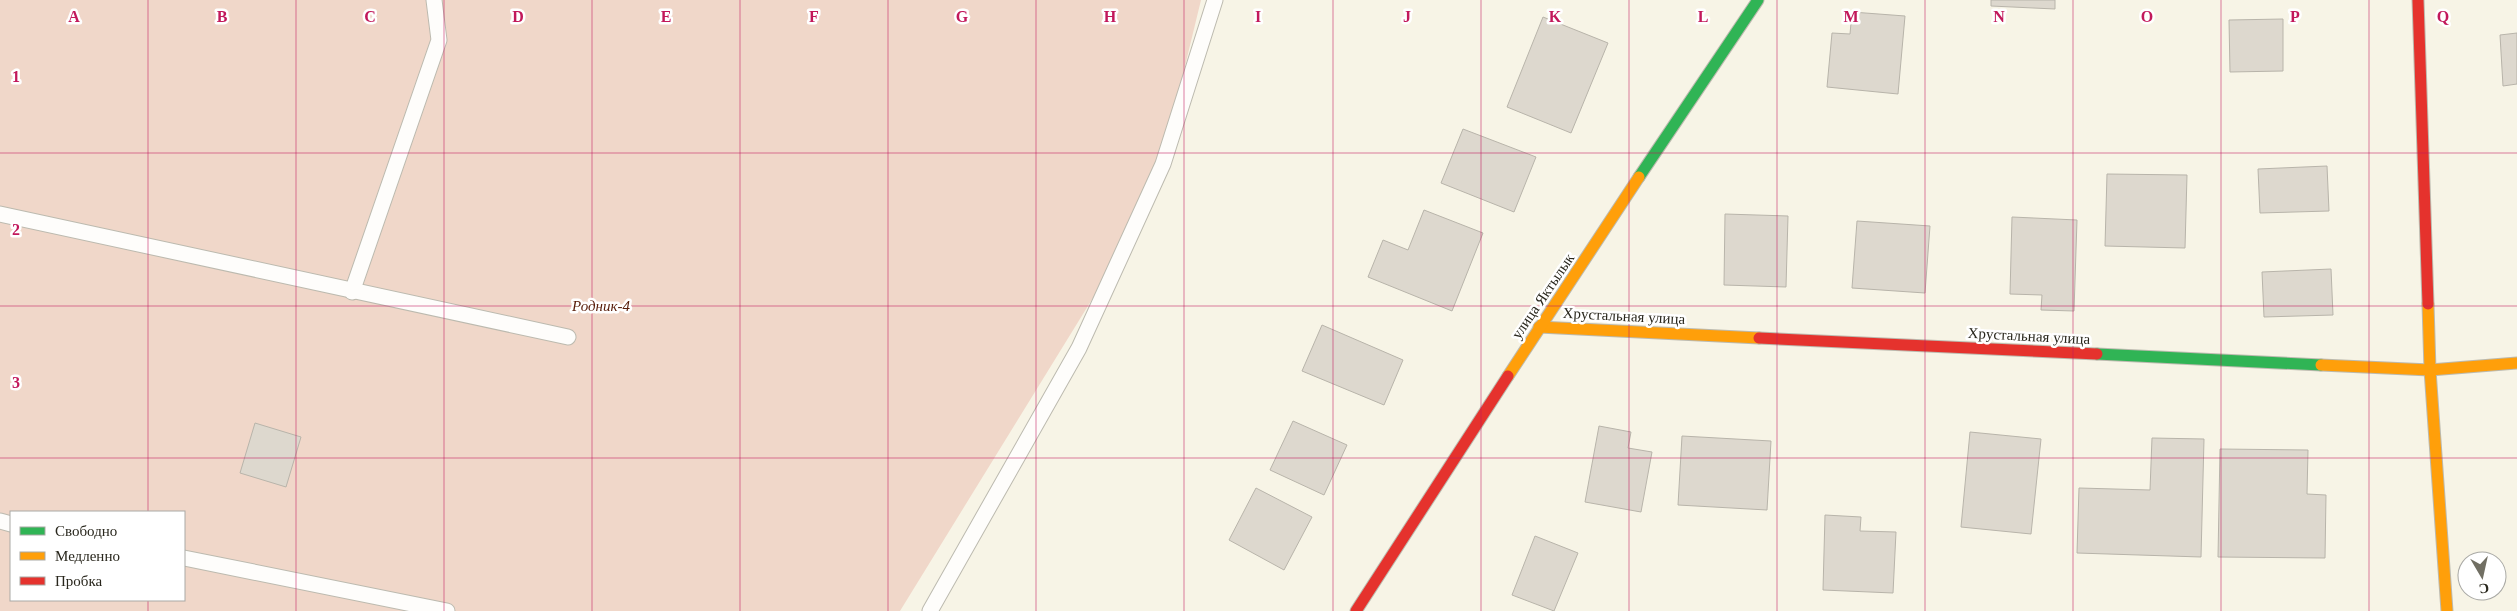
<svg xmlns="http://www.w3.org/2000/svg" width="2517" height="611" viewBox="0 0 2517 611" font-family="Georgia,serif">
<style>
.green{fill:#f0d7c9;fill-rule:evenodd}
.building{fill:#ddd8ce;stroke:#b8b4aa}
.lines{fill:none;stroke-linecap:round;stroke-linejoin:round}
.lane-casing{stroke:#bcbaaf;stroke-width:17}
.fast-casing{stroke:#bcbaaf;stroke-width:13}
.slow-casing{stroke:#bcbaaf;stroke-width:13}
.jam-casing{stroke:#bcbaaf;stroke-width:13}
.lane{stroke:#fefdfb;stroke-width:15}
.fast{stroke:#30b455;stroke-width:11}
.slow{stroke:#ff9f0a;stroke-width:11}
.jam{stroke:#e5322d;stroke-width:11}
.grid{fill:none;stroke:#c2185b;stroke-width:1;stroke-opacity:0.55}
.labels{text-anchor:middle;stroke-width:5;stroke-linejoin:round;paint-order:stroke}
.street-label{font-size:15px;fill:#29271d;stroke:#fff}
.park-label{font-size:15px;font-style:italic;fill:#581d0a;stroke:#fff}
.grid-label{font-size:16px;text-anchor:middle;font-weight:bold;fill:#c2185b;stroke:#fff;stroke-width:5;stroke-linejoin:round;paint-order:stroke}
</style>
<rect width="100%" height="100%" fill="#f7f4e6"/>
<path class="green" d="M0,0H1201L1152,202L900,611H0ZM11,512H184V600H11Z"/>
<g class="building">
<path d="M1991,0H2055V9L1991,6Z"/>
<path d="M1852,12L1905,16L1898,94L1827,87L1832,33L1850,34Z"/>
<path d="M1543,17L1608,43L1571,133L1507,107Z"/>
<path d="M2283,19V71L2230,72L2229,20Z"/>
<path d="M2517,33V84L2503,86L2500,35Z"/>
<path d="M1463,129L1536,157L1514,212L1441,183Z"/>
<path d="M2327,166L2329,211L2260,213L2258,169Z"/>
<path d="M2107,174L2187,175L2185,248L2105,246Z"/>
<path d="M1424,210L1483,233L1452,311L1368,277L1383,240L1408,250Z"/>
<path d="M1725,214L1788,216L1786,287L1724,285Z"/>
<path d="M2012,217L2077,220L2074,311L2041,310L2042,295L2010,294Z"/>
<path d="M1857,221L1930,226L1925,293L1852,288Z"/>
<path d="M2331,269L2333,315L2264,317L2262,272Z"/>
<path d="M1322,325L1403,360L1384,405L1302,371Z"/>
<path d="M1293,421L1347,445L1324,495L1270,470Z"/>
<path d="M255,423L301,437L286,487L240,473Z"/>
<path d="M1599,426L1631,432L1628,448L1652,452L1641,512L1585,502Z"/>
<path d="M1970,432L2041,439L2031,534L1961,527Z"/>
<path d="M1682,436L1771,441L1767,510L1678,505Z"/>
<path d="M2152,438L2204,439L2201,557L2077,553L2079,488L2150,490Z"/>
<path d="M2220,449L2308,450L2307,494L2326,495L2325,558L2218,557Z"/>
<path d="M1256,488L1312,517L1284,570L1229,540Z"/>
<path d="M1825,515L1861,517L1860,531L1896,532L1893,593L1823,590Z"/>
<path d="M1535,536L1578,553L1554,611L1512,595Z"/>
</g>
<g class="lines">
<defs>
<g id="lane">
<path d="M0,214L568,337"/>
<path d="M352,292L439,40L434,0"/>
<path d="M0,521L11,524"/>
<path d="M184,558L447,611"/>
<path d="M930,611L1079,348L1163,164L1215,0"/>
</g>
<g id="fast">
<path d="M1639,177L1758,0"/>
<path d="M2097,354L2321,365"/>
</g>
<g id="slow">
<path d="M2428,304L2430,370L2447,611"/>
<path d="M1539,327L1759,338"/>
<path d="M2321,365L2430,370L2517,363"/>
<path d="M1508,376L1639,177"/>
</g>
<g id="jam">
<path d="M2418,0L2428,304"/>
<path d="M1759,338L2097,354"/>
<path d="M1356,611L1508,376"/>
</g>
</defs>
<use href="#lane" class="lane-casing"/>
<use href="#fast" class="fast-casing"/>
<use href="#slow" class="slow-casing"/>
<use href="#jam" class="jam-casing"/>
<use href="#lane" class="lane"/>
<use href="#fast" class="fast"/>
<use href="#slow" class="slow"/>
<use href="#jam" class="jam"/>
</g>
<path class="grid" d="M148,0V512M296,0V611M444,0V611M592,0V611M740,0V611M888,0V611M1036,0V611M1184,0V611M1333,0V611M1481,0V611M1629,0V611M1777,0V611M1925,0V611M2073,0V611M2221,0V611M2369,0V611M0,153H2517M0,306H2517M0,458H2517M148,600V611"/>
<g class="labels">
<g class="street-label">
<text transform="translate(1543 296) rotate(-56)" y="5">улица Яктылык</text>
<text transform="translate(1624 316) rotate(3)" y="5">Хрустальная улица</text>
<text transform="translate(2029 336) rotate(3)" y="5">Хрустальная улица</text>
</g>
<g class="park-label">
<text x="601" y="311">Родник-4</text>
</g>
</g>
<g class="grid-label">
<text x="74" y="22">A</text>
<text x="222" y="22">B</text>
<text x="370" y="22">C</text>
<text x="518" y="22">D</text>
<text x="666" y="22">E</text>
<text x="814" y="22">F</text>
<text x="962" y="22">G</text>
<text x="1110" y="22">H</text>
<text x="1258" y="22">I</text>
<text x="1407" y="22">J</text>
<text x="1555" y="22">K</text>
<text x="1703" y="22">L</text>
<text x="1851" y="22">M</text>
<text x="1999" y="22">N</text>
<text x="2147" y="22">O</text>
<text x="2295" y="22">P</text>
<text x="2443" y="22">Q</text>
<text x="16" y="82">1</text>
<text x="16" y="235">2</text>
<text x="16" y="388">3</text>
</g>
<rect x="10" y="511" width="175" height="90" fill="#ffffff" stroke="#a9a9a5"/>
<rect x="20" y="527" width="25" height="8" fill="#30b455" stroke="#a9a9a5"/>
<text x="55" y="536" font-size="15" fill="#29271d">Свободно</text>
<rect x="20" y="552" width="25" height="8" fill="#ff9f0a" stroke="#a9a9a5"/>
<text x="55" y="561" font-size="15" fill="#29271d">Медленно</text>
<rect x="20" y="577" width="25" height="8" fill="#e5322d" stroke="#a9a9a5"/>
<text x="55" y="586" font-size="15" fill="#29271d">Пробка</text>
<g transform="translate(2482 576) rotate(171)"><circle r="24" fill="#ffffff" stroke="#a9a9a5"/>
<path d="M0-4L9 19L0 12L-9 19Z" fill="#716f63"/>
<text y="-8" font-size="14" font-weight="bold" text-anchor="middle" fill="#29271d">С</text>
</g>
</svg>
